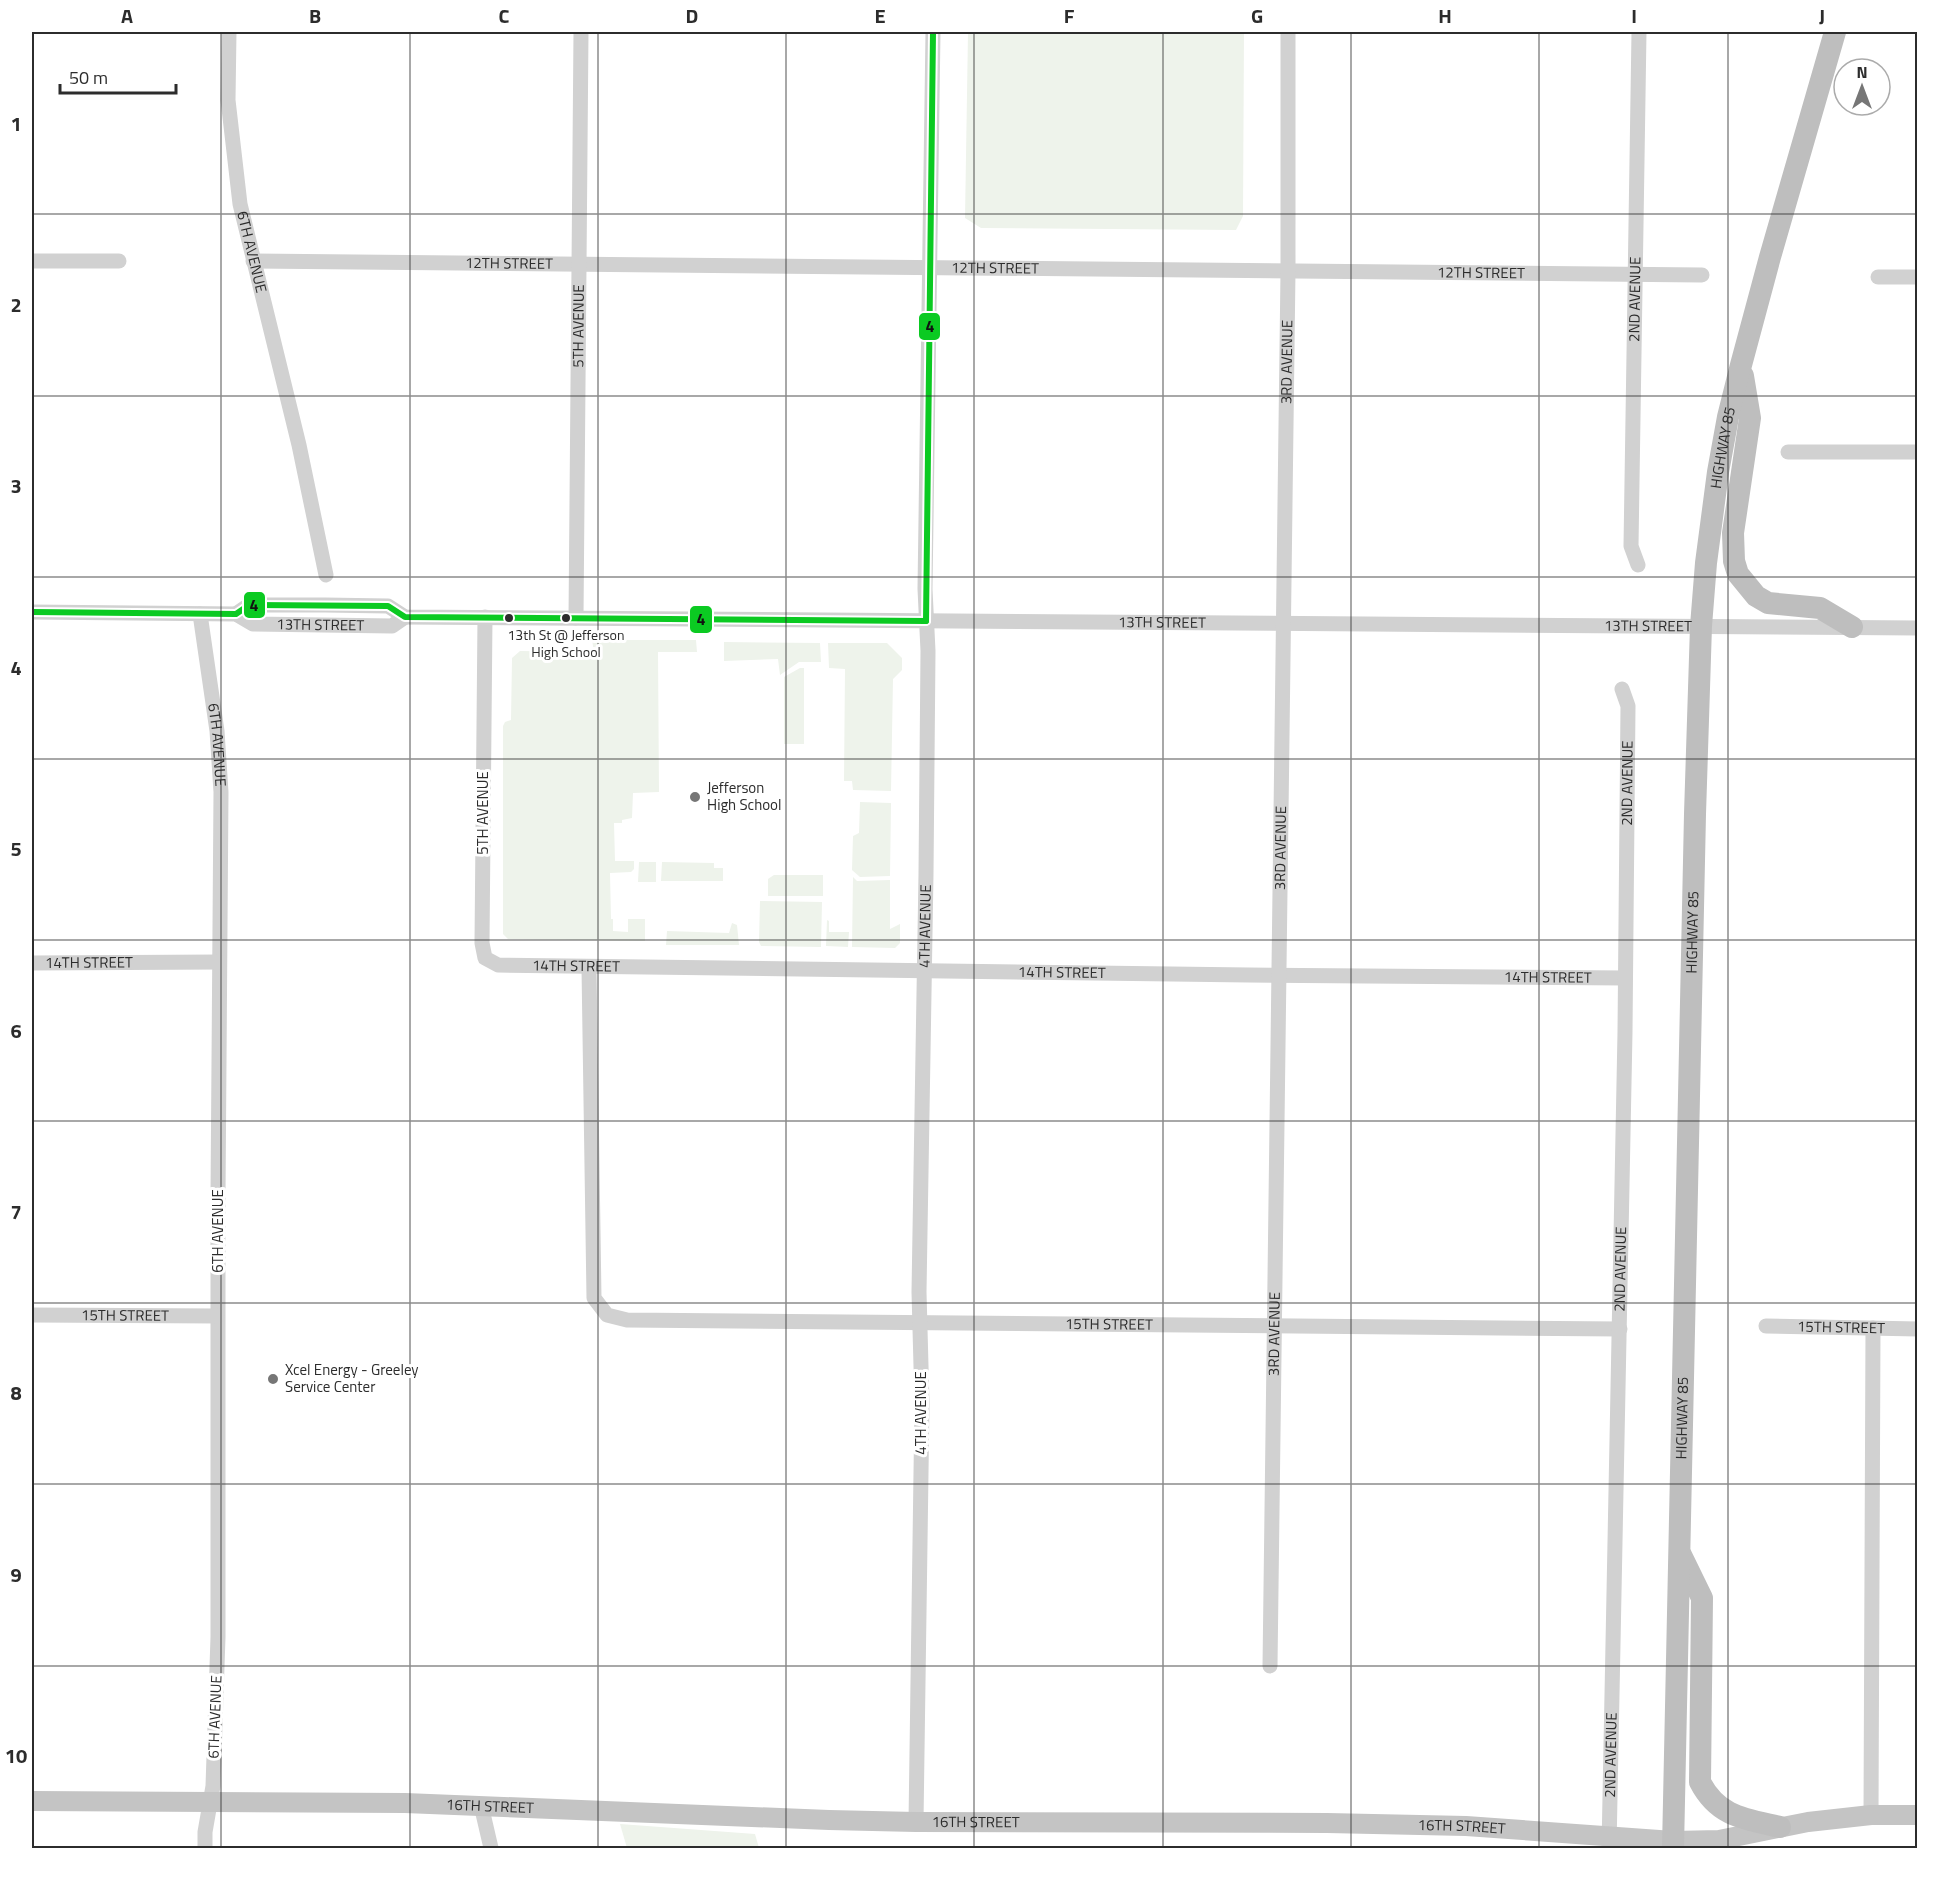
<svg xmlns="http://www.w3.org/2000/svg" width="1949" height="1880" viewBox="0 0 1949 1880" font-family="'Titillium Web',sans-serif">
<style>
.green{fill:#eef3eb}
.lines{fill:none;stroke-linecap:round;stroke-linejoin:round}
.minor{stroke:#d1d1d1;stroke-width:15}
.major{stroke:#c4c4c4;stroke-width:20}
.highway{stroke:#bebebe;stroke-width:22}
.bus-1-casing{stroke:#fff;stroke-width:10}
.bus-1{stroke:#0bca22;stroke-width:6}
.grid{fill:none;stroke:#2c2c2c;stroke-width:1.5;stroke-opacity:0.55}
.bus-dot{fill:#2c2c2c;stroke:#fff;stroke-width:2}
.poi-dot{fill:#767676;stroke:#fff;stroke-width:2}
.labels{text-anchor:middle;stroke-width:6;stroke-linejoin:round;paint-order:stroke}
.bus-label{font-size:14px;fill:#2c2c2c;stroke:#fff}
.street-label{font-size:15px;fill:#2c2c2c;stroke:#fff}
.poi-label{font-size:15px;fill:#2c2c2c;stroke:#fff;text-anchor:start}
.line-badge{stroke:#fff;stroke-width:2}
.pale-badge-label{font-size:16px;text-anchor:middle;font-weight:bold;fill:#111}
.neatline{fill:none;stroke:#2c2c2c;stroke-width:2}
.grid-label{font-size:20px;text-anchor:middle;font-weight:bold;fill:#2c2c2c}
</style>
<rect width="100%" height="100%" fill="#fff"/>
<g class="green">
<path d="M968,32H1244L1243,216L1236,230L981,228L965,218Z"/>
<path d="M592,640H696L697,652H658L659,792L633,793L632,818L622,820V823H614L615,861H634V869L631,872L610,873L611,919H613V931L628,932V919H645V941L508,939L503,934V726L505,722L511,720L512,658L520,651L594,652Z"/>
<path d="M724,642L820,643L821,662H799L780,675L778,659L724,661Z"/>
<path d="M828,643H887L902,658V670L893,679L891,791L853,790L852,781H844L845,669L829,668Z"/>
<path d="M800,668H804V744H784V677Z"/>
<path d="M860,802L891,803L890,876L860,877L852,870L853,836L859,833Z"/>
<path d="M639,862H656V882H638Z"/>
<path d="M662,862L714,863V868H723V881H661Z"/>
<path d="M774,875H823V896H768V879Z"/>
<path d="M853,877L857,881L890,880V929L900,924V943L895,948L852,947Z"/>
<path d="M760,901L822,902L821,947L761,946L759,942Z"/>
<path d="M827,920L829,921V932H849L848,947L826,946Z"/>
<path d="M732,923L737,925L739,945H666L667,931L729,933Z"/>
<path d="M620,1824L755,1834L759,1848H627Z"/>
</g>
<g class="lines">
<g class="minor">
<path id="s1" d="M229,32L228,100L240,204L299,445L326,575"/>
<path d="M32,261H119"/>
<path id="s2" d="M253,261L1702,275"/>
<path d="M1878,277H1918"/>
<path d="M1788,452H1918"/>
<path id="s3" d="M1638,565L1631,546L1639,32"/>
<path id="s4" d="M32,612L236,614L253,624L392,626L405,617"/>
<path id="s5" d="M200,614L217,731L221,792L218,1196V1637L213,1786L205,1832V1848"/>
<path id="s6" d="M236,614L249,605H325L388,606L405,617L1918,628"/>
<path id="s7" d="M485,617L482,943L485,958L498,965L1249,975L1625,978"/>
<path id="s8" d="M576,618L581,32"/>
<path id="s9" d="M32,963L219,962"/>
<path id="s10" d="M589,968L594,1298L607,1315L627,1320L1620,1329"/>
<path id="s11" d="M32,1315L217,1316"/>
<path id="s12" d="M1766,1326L1918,1329"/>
<path id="s13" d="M1270,1666L1288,271V32"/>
<path d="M481,1805L491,1848"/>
<path d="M1871,1815L1873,1328"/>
<path id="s14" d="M916,1822L922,1403L919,1292L926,874L928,651L925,589L933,32"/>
<path id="s15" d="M1609,1848L1625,1032L1628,706L1622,689"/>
</g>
<path class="major" id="s16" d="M32,1801L405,1803L829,1820L916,1822L1327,1823L1466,1826L1673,1841L1719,1840L1808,1822L1871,1815H1918"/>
<g class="highway">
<path d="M1743,376L1750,418L1733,533L1734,561L1738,574L1756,596L1768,603L1820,608L1852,627"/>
<path d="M1681,1555L1702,1598L1700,1782C1718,1817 1745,1819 1780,1827"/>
<path id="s17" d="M1673,1848L1695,814L1701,626L1706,563L1718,472L1728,417L1741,365L1770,257L1835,32"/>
</g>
<defs>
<g id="bus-1">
<path d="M32,612L236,614L249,605L388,606L405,617L926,621"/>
<path d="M926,621L933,32"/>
</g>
</defs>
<use href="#bus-1" class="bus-1-casing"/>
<use href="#bus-1" class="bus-1"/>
</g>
<path class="grid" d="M221,32V1848M410,32V1848M598,32V1848M786,32V1848M974,32V1848M1163,32V1848M1351,32V1848M1539,32V1848M1728,32V1848M32,214H1918M32,396H1918M32,577H1918M32,759H1918M32,940H1918M32,1121H1918M32,1303H1918M32,1484H1918M32,1666H1918"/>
<g class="bus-dot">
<circle cx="509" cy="618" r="5"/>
<circle cx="566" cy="618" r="5"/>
</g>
<g class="poi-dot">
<circle cx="695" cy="797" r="6"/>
<circle cx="273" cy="1379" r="6"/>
</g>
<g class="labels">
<g class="bus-label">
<text x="566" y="640">13th St @ Jefferson<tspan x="566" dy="17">High School</tspan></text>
</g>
<g class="street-label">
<text dy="5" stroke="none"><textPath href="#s1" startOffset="222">6TH AVENUE</textPath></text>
<text dy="5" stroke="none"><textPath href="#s2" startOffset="256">12TH STREET</textPath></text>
<text dy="5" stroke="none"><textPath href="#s2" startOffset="742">12TH STREET</textPath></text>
<text dy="5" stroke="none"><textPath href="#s2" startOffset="1228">12TH STREET</textPath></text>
<text dy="5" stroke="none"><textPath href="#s3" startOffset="267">2ND AVENUE</textPath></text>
<text dy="5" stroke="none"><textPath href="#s8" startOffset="292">5TH AVENUE</textPath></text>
<text dy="5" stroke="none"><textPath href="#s13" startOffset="1304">3RD AVENUE</textPath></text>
<text dy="5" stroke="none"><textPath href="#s17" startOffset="1402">HIGHWAY 85</textPath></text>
<text dy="5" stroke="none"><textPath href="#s6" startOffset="932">13TH STREET</textPath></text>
<text dy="5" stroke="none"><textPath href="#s4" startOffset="291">13TH STREET</textPath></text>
<text dy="5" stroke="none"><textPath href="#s6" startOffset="1418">13TH STREET</textPath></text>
<text dy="5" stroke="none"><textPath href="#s5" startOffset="132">6TH AVENUE</textPath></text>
<text dy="5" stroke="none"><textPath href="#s15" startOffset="1065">2ND AVENUE</textPath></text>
<text transform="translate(483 813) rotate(-90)" y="5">5TH AVENUE</text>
<text dy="5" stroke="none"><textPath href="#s13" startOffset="818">3RD AVENUE</textPath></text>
<text dy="5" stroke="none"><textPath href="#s14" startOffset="896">4TH AVENUE</textPath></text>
<text dy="5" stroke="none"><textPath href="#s17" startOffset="916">HIGHWAY 85</textPath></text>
<text dy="5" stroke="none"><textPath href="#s9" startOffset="57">14TH STREET</textPath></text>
<text dy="5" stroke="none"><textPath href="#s7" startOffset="434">14TH STREET</textPath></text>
<text dy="5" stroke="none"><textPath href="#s7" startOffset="920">14TH STREET</textPath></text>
<text dy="5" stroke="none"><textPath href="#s7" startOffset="1406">14TH STREET</textPath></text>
<text transform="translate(218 1231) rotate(-90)" y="5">6TH AVENUE</text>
<text dy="5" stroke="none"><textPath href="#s15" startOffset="579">2ND AVENUE</textPath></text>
<text dy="5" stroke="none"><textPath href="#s11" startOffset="93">15TH STREET</textPath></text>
<text dy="5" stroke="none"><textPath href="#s10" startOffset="854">15TH STREET</textPath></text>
<text dy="5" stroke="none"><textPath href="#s12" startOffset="75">15TH STREET</textPath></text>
<text dy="5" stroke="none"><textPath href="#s13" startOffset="332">3RD AVENUE</textPath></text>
<text transform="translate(921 1413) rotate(-90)" y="5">4TH AVENUE</text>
<text dy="5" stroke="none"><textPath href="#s17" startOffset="430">HIGHWAY 85</textPath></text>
<text transform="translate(215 1717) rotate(-88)" y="5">6TH AVENUE</text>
<text dy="5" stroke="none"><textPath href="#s15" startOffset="93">2ND AVENUE</textPath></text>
<text dy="5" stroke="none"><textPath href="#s16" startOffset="458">16TH STREET</textPath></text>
<text dy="5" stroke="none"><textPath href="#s16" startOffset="944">16TH STREET</textPath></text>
<text dy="5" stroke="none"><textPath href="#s16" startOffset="1430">16TH STREET</textPath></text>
</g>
<g class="poi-label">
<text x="707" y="793">Jefferson<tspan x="707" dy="17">High School</tspan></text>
<text x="285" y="1375">Xcel Energy - Greeley<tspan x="285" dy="17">Service Center</tspan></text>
</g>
</g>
<g class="line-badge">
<rect x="918" y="312" width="23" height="29" rx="6" fill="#0bca22"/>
<rect x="243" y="591" width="23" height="28" rx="6" fill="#0bca22"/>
<rect x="689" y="605" width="24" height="29" rx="6" fill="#0bca22"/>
</g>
<g class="pale-badge-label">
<text x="930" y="332">4</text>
<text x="254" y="611">4</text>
<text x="701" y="625">4</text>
</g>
<rect width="1949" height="1880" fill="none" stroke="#ffffff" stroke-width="66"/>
<g transform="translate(1862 87)"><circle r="28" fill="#ffffff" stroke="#ababab" stroke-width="1.5"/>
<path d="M0-4.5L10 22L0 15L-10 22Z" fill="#767676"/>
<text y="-9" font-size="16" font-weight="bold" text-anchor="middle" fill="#2c2c2c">N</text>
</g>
<path d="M60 84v9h116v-9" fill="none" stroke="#2c2c2c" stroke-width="3"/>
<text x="69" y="84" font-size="18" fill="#2c2c2c" stroke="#ffffff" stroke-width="4.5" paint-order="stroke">50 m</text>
<rect x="33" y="33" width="1883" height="1814" class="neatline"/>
<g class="grid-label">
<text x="127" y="23">A</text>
<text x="315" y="23">B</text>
<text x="504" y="23">C</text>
<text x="692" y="23">D</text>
<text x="880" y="23">E</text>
<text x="1069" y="23">F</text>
<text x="1257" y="23">G</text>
<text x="1445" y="23">H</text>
<text x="1634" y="23">I</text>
<text x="1822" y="23">J</text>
<text x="16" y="131">1</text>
<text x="16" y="312">2</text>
<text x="16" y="493">3</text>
<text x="16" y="675">4</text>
<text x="16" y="856">5</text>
<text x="16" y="1038">6</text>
<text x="16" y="1219">7</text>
<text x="16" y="1400">8</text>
<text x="16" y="1582">9</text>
<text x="16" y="1763">10</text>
</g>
</svg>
